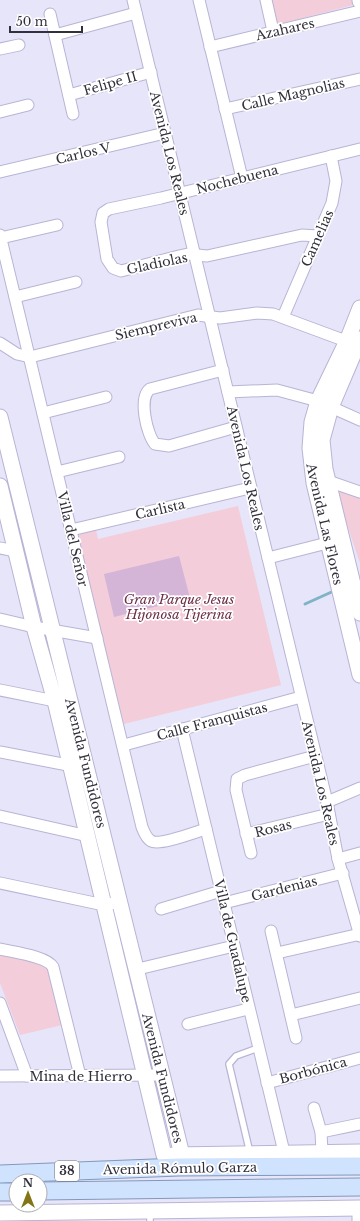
<svg xmlns="http://www.w3.org/2000/svg" width="360" height="1221" viewBox="0 0 360 1221" font-family="'Libre Baskerville',serif">
<style>
.green{fill:#f3cdd9}
.lines{fill:none;stroke-linecap:round;stroke-linejoin:round}
.stream{stroke:#80b3c6;stroke-width:3}
.building{fill:#d4b4d7}
.lane-casing{stroke:#b8b4d5;stroke-width:8}
.street-casing{stroke:#b8b4d5;stroke-width:13}
.secondary-casing{stroke:#b8b4d5;stroke-width:17}
.primary-casing{stroke:#8398ba;stroke-width:19}
.lane{stroke:#fff;stroke-width:5.5}
.street{stroke:#fff;stroke-width:11}
.secondary{stroke:#fff;stroke-width:15}
.primary{stroke:#cfe3fe;stroke-width:17}
.labels{text-anchor:middle;stroke-width:3.5;stroke-linejoin:round;paint-order:stroke}
.shield{fill:#fff;stroke:#6f6e76;stroke-width:1}
.shield-label{font-size:12px;font-weight:bold;fill:#31303c}
.street-label{font-size:13px;fill:#31303c;stroke:#fff}
.park-label{font-size:13px;font-style:italic;fill:#6d3048;stroke:#fff}
</style>
<rect width="100%" height="100%" fill="#e7e5f9"/>
<g class="green">
<path d="M270,0H356L357,4L276,25Z"/>
<path d="M334,486L360,497V563Z"/>
<path d="M238,506L281,685L124,724L77,535L96,530L98,539Z"/>
<path d="M0,953L49,963L62,1025L20,1035L0,983Z"/>
</g>
<g class="lines">
<path class="stream" d="M305,604L336,590"/>
</g>
<path class="building" d="M179,556L190,598L114,617L104,574Z"/>
<g class="lines">
<defs>
<g id="lane">
<path d="M250,1153L229,1064L236,1056L258,1048"/>
<path d="M150,1211V1221"/>
</g>
<g id="street">
<path d="M133,0L327,802L338,859L360,936"/>
<path d="M199,0L242,178"/>
<path d="M266,0L273,31"/>
<path d="M50,14L73,114"/>
<path d="M55,35L136,13"/>
<path d="M210,47L360,11"/>
<path d="M0,49L19,45"/>
<path d="M69,95L151,72"/>
<path d="M225,109L360,79"/>
<path d="M0,112L28,105"/>
<path d="M0,172L165,133"/>
<path d="M0,235L142,827C144,832 146,838 151,841C160,846 195,832 206,829"/>
<path d="M317,236L302,235L207,256L188,254L179,256L121,271L113,268L107,259L101,222L103,213L109,209L161,198L360,149"/>
<path d="M1,238L57,225"/>
<path d="M15,297L76,282"/>
<path d="M283,317L332,203L336,181L331,156"/>
<path d="M0,343L17,354L30,357L198,315L220,318L257,313L273,314L354,344"/>
<path d="M223,370L150,389C138,398 147,435 155,444L169,446L236,427"/>
<path d="M228,392L277,390L318,401"/>
<path d="M331,407L360,420"/>
<path d="M43,413L106,397"/>
<path d="M57,472L119,457"/>
<path d="M328,481L360,492"/>
<path d="M71,530L250,488"/>
<path d="M0,548L15,551"/>
<path d="M268,558L335,541"/>
<path d="M0,619L34,627L97,638"/>
<path d="M0,690L55,701"/>
<path d="M182,729L284,1152"/>
<path d="M124,745L301,697"/>
<path d="M0,752L78,767"/>
<path d="M327,802L360,788"/>
<path d="M0,816L88,836"/>
<path d="M246,834L329,814"/>
<path d="M251,853L236,790L237,779L245,775L315,756"/>
<path d="M338,859L360,853"/>
<path d="M0,883L104,905L120,902"/>
<path d="M224,903L343,873"/>
<path d="M161,909L221,891"/>
<path d="M271,931L296,1038"/>
<path d="M0,949C12,952 47,956 53,967L80,1076"/>
<path d="M277,953L360,934"/>
<path d="M138,969L234,946"/>
<path d="M0,1003L27,1076"/>
<path d="M291,1015L360,998"/>
<path d="M188,1024L248,1009"/>
<path d="M0,1076L162,1075"/>
<path d="M267,1083L360,1058"/>
<path d="M314,1108L321,1132L322,1152"/>
<path d="M321,1132L360,1124"/>
<path d="M358,1208V1221"/>
</g>
<g id="secondary">
<path d="M360,0V1"/>
<path d="M360,308L347,341L318,401L312,422L310,448L314,483L360,675"/>
<path d="M360,339L331,407L322,440L325,469L360,613"/>
<path d="M0,417L182,1155L179,1167L164,1155L55,701L34,627L0,486"/>
<path d="M173,1155L360,1152"/>
<path d="M0,1213L360,1208"/>
</g>
<g id="primary">
<path d="M0,1174L179,1167L360,1166"/>
<path d="M40,1191L360,1187"/>
<path d="M0,1192H16"/>
</g>
</defs>
<use href="#lane" class="lane-casing"/>
<use href="#street" class="street-casing"/>
<use href="#secondary" class="secondary-casing"/>
<use href="#primary" class="primary-casing"/>
<use href="#lane" class="lane"/>
<use href="#street" class="street"/>
<use href="#secondary" class="secondary"/>
<use href="#primary" class="primary"/>
</g>
<g class="labels">
<rect class="shield" x="55" y="1161" width="24" height="20" rx="3"/>
<g class="shield-label">
<text x="67" y="1175">38</text>
</g>
<g class="street-label">
<text transform="translate(285 29) rotate(-13)" y="5">Azahares</text>
<text transform="translate(110 83) rotate(-16)" y="5">Felipe II</text>
<text transform="translate(293 94) rotate(-13)" y="5">Calle Magnolias</text>
<text transform="translate(83 153) rotate(-13)" y="5">Carlos V</text>
<text transform="translate(170 153) rotate(76)" y="5">Avenida Los Reales</text>
<text transform="translate(237 179) rotate(-14)" y="5">Nochebuena</text>
<text transform="translate(317 238) rotate(-66)" y="5">Camelias</text>
<text transform="translate(157 263) rotate(-12)" y="5">Gladiolas</text>
<text transform="translate(156 326) rotate(-13)" y="5">Siempreviva</text>
<text transform="translate(246 468) rotate(77)" y="5">Avenida Los Reales</text>
<text transform="translate(160 509) rotate(-13)" y="5">Carlista</text>
<text transform="translate(325 524) rotate(77)" y="5">Avenida Las Flores</text>
<text transform="translate(73 539) rotate(77)" y="5">Villa del Señor</text>
<text transform="translate(212 721) rotate(-15)" y="5">Calle Franquistas</text>
<text transform="translate(86 763) rotate(76)" y="5">Avenida Fundidores</text>
<text transform="translate(321 783) rotate(77)" y="5">Avenida Los Reales</text>
<text transform="translate(273 828) rotate(-14)" y="5">Rosas</text>
<text transform="translate(284 888) rotate(-14)" y="5">Gardenias</text>
<text transform="translate(233 941) rotate(77)" y="5">Villa de Guadalupe</text>
<text transform="translate(313 1070) rotate(-15)" y="5">Borbónica</text>
<text x="81" y="1081">Mina de Hierro</text>
<text transform="translate(163 1078) rotate(76)" y="5">Avenida Fundidores</text>
<text transform="translate(180 1168) rotate(-1)" y="5">Avenida Rómulo Garza</text>
</g>
<g class="park-label">
<text x="179" y="604">Gran Parque Jesus<tspan x="179" dy="15">Hijonosa Tijerina</tspan></text>
</g>
</g>
<g transform="translate(28 1193)"><circle r="19" fill="#ffffff" stroke="#adacb1"/>
<path d="M0-3L7 15L0 10L-7 15Z" fill="#857416"/>
<text y="-6" font-size="11" font-weight="bold" text-anchor="middle" fill="#31303c">N</text>
</g>
<path d="M10 26v6h72v-6" fill="none" stroke="#31303c" stroke-width="2"/>
<text x="16" y="26" font-size="12" fill="#31303c" stroke="#ffffff" stroke-width="3" paint-order="stroke">50 m</text>
</svg>
